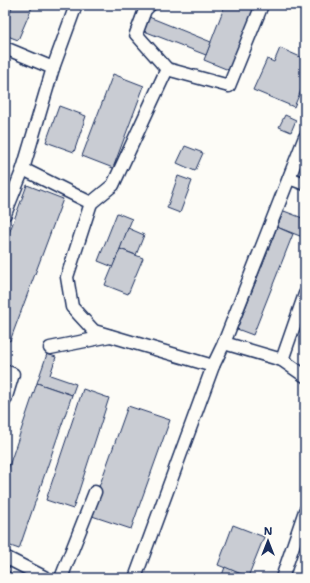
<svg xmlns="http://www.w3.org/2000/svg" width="310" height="583" viewBox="0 0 310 583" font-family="'Shantell Sans',sans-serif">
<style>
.building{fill:#c9ccd3;stroke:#1b2f5e}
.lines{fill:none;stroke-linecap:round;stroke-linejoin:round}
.minor-casing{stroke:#1b2f5e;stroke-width:15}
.minor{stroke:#fdfcf7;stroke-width:12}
</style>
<rect width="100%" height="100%" fill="#fdfcf7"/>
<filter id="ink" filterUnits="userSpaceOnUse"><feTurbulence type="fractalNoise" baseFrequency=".025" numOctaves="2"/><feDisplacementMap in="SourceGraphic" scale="8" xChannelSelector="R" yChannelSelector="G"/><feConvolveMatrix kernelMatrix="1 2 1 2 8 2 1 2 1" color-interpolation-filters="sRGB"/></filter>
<g filter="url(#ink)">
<g class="building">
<path d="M13,5H33L18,40L5,35V24Z"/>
<path d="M225,5H256L231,71L204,60Z"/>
<path d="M149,17L211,42L206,55L144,31Z"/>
<path d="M280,48L305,59V81L294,107L253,90L267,59L274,62Z"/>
<path d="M113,74L144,86L113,168L82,156Z"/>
<path d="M59,106L86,116L74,152L46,142Z"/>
<path d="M285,115L296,120L291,132L279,127Z"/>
<path d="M185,146L203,153L195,171L177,163Z"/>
<path d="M178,176L192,181L180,213L167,208Z"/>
<path d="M27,185L63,199L10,341L5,339V244Z"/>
<path d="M284,211L305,219V238L277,227Z"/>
<path d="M117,213L132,219L113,267L98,261Z"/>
<path d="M277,227L293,234L253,335L237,329Z"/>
<path d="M128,228L144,235L136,255L120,249Z"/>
<path d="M120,249L143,258L128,294L105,285Z"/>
<path d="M47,354L56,357L50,375L76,384L72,395L37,383Z"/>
<path d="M37,383L72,395L19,549L5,544V478Z"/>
<path d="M83,389L109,398L73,509L46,500Z"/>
<path d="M128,406L170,420L131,529L89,515Z"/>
<path d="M233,525L264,537L248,577L218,565Z"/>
<path d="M225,567L248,577V578H221Z"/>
</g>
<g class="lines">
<defs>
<g id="minor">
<path d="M150,5L145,10L136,34L167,69L229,86L262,5"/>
<path d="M5,48L53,68L76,5"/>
<path d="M53,68L23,169L91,203L67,277L72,307L94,331L213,366"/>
<path d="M289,178L305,184"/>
<path d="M91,203L113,185L167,69"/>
<path d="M5,214L23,169"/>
<path d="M224,343L305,137"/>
<path d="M50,348L110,336"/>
<path d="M282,360L305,294"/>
<path d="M5,371L13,374L5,400"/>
<path d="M5,557L46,578"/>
<path d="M5,577V578"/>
<path d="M61,578L95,492"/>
<path d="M135,578L213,366L224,343L282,360L305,376"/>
<path d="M282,578L305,511"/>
</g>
</defs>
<use href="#minor" class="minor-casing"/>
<use href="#minor" class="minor"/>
</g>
</g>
<rect width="310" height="583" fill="none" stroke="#fdfcf7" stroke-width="20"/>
<rect x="10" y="10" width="290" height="563" fill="none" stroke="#1b2f5e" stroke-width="1.5" filter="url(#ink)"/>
<g transform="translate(268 541)" stroke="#fdfcf7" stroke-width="3" paint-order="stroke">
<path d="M0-3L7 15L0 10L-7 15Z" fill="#1b2f5e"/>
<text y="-6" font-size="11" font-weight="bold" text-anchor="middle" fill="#1b2f5e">N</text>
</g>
</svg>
